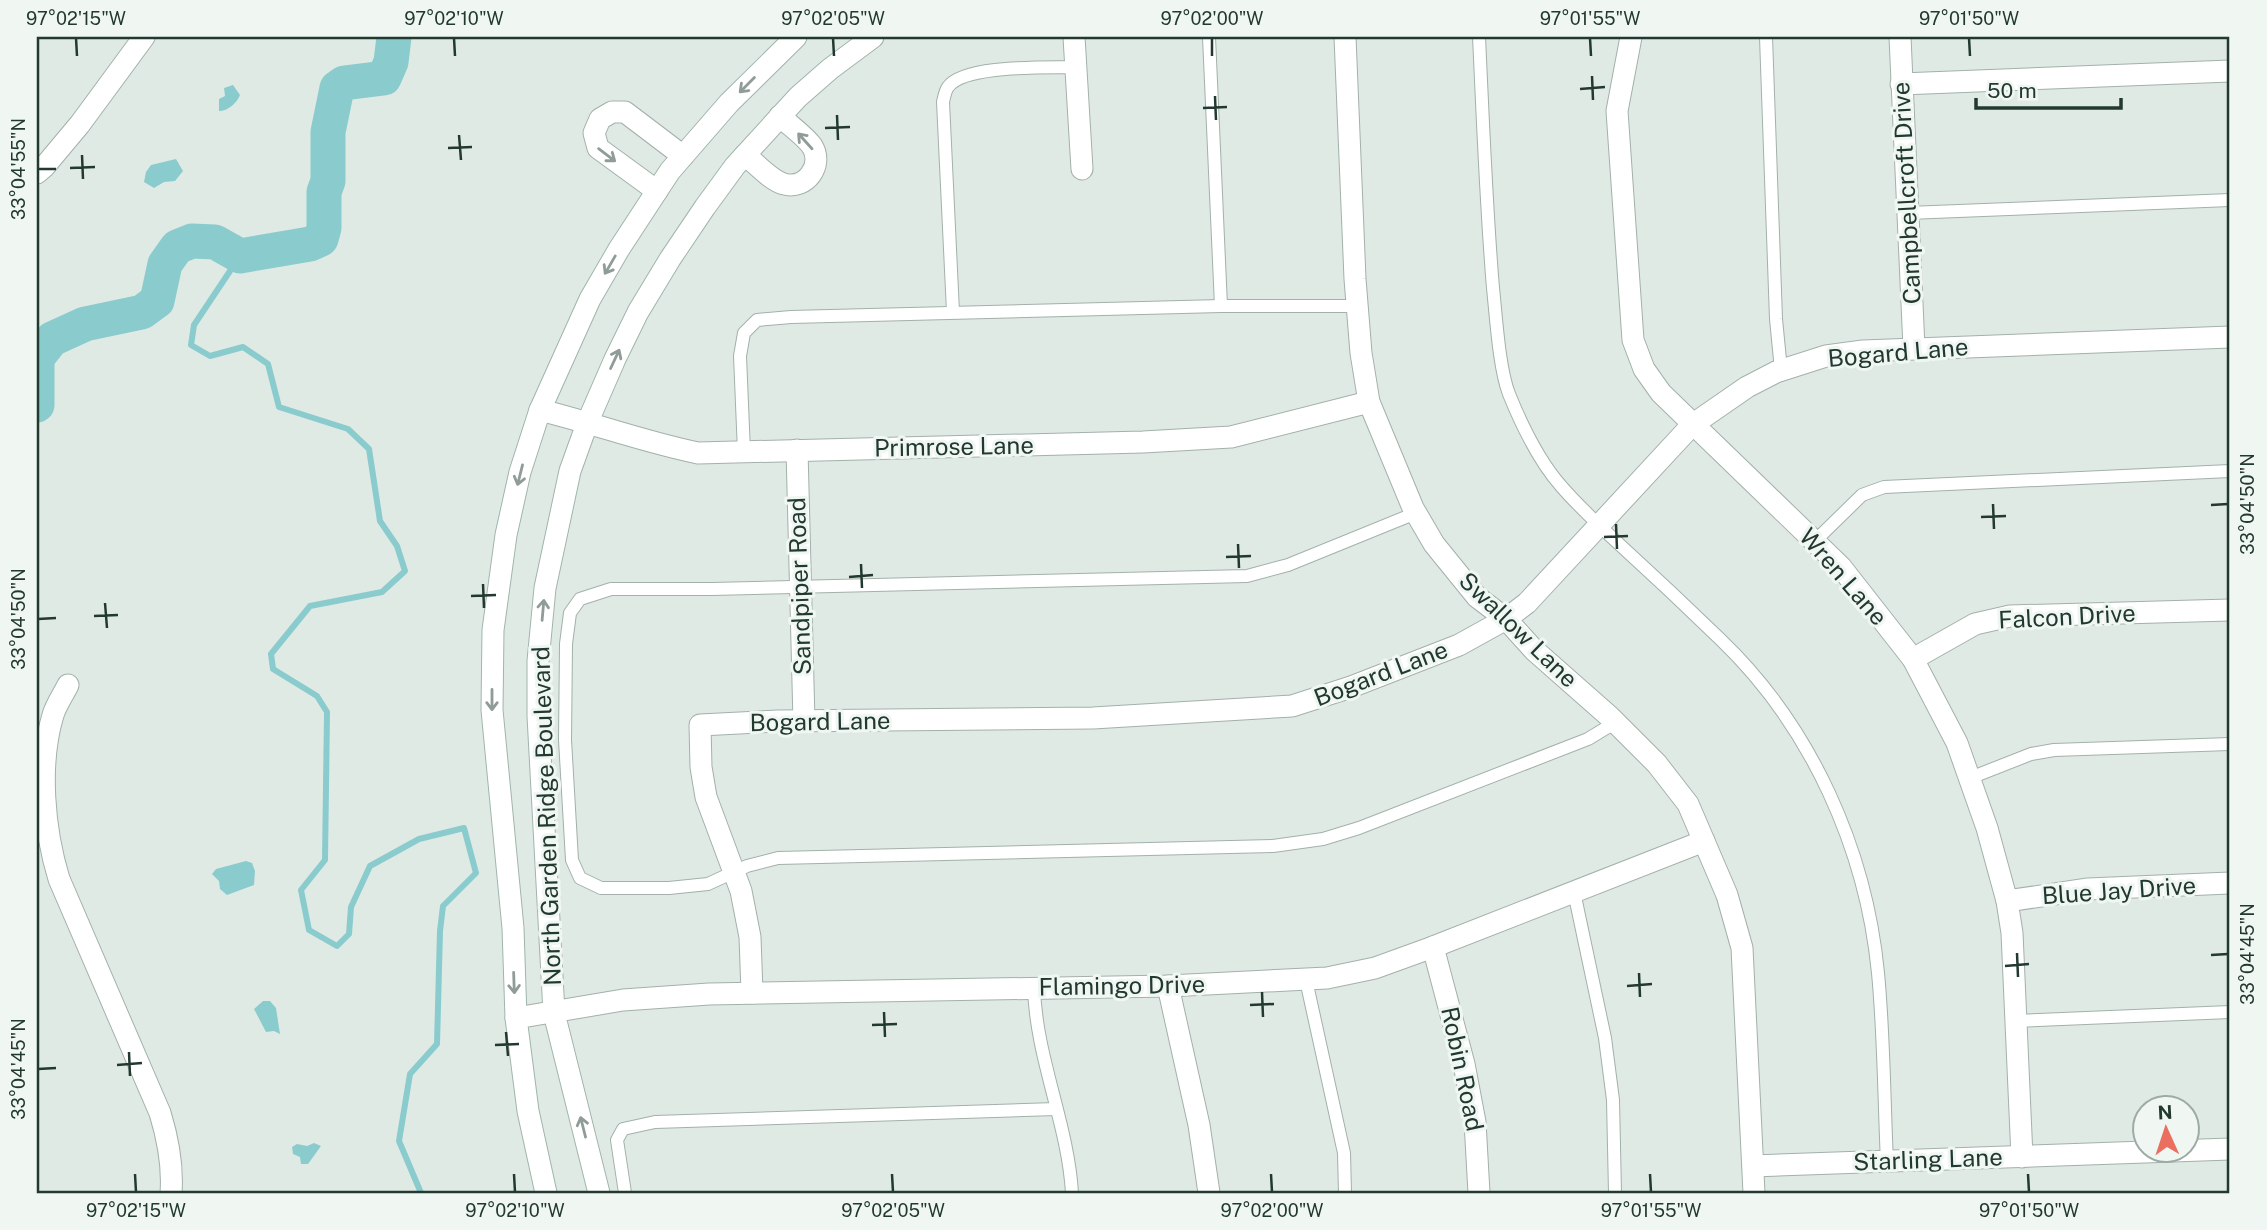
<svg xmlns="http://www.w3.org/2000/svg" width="2267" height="1230" viewBox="0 0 2267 1230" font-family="'Public Sans',sans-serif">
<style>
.water{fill:#8acbcd}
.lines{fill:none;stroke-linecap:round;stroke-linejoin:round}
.stream{stroke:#8acbcd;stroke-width:6}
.river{stroke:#8acbcd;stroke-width:35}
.lane-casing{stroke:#a3b1aa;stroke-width:14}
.street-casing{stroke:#a3b1aa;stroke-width:23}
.secondary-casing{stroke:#a0b5ab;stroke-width:23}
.lane{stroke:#fff;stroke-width:12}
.street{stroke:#fff;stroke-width:21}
.secondary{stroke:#fff;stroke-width:21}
.oneway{stroke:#909c98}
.ticks{fill:none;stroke:#223930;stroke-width:2.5}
.labels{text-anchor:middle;stroke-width:6;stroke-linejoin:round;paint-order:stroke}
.street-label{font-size:24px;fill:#223930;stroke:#f0f7f3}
.neatline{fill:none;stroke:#223930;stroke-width:2.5}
.ticks-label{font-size:18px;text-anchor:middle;fill:#223930}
</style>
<rect width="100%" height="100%" fill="#e0eae4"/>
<g class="water">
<path d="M233,85L240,95C237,103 228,111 219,111V99L225,96L224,88Z"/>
<path d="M176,159L183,171L175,181L164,182L154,188L144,182L146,172L151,165Z"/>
<path d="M246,861L252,863L255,871L254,885L227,895L220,889L219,881L212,874L216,869Z"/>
<path d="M263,1001H270L276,1008L280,1034L274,1031L266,1032L254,1009Z"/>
<path d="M314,1143L321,1146L308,1164H301L300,1157L293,1154L292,1147L297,1144L307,1146Z"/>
</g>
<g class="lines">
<path class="stream" d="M240,256L194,325L191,345L210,356L243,347L268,364L279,407L348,429L369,449L380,521L397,546L405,571L382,592L310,606L271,654L273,669L317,696L327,712L325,860L301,890L309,930L337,946L349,934L351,907L370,866L419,839L464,828L476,873L443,906L440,931L437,1044L410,1074L399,1141L421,1193"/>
<path class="river" d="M37,405V358L52,339L85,324L142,312L157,301L165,264L177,247L192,241L215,242L240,256L310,244L321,239L324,228V192L328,181V132L337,88L344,83L384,78L391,62L394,37"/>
<defs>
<g id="lane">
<path d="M1209,37L1221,306"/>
<path d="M1479,37C1483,121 1486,205 1493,288C1496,316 1499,368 1509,394C1522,426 1538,460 1561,486C1579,507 1600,526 1619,544C1653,575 1687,607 1720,639C1811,726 1866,849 1878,973C1884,1035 1884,1099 1887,1162"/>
<path d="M1766,37L1776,319L1781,370"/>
<path d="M1908,213L2230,200"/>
<path d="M953,312L943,102C944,98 945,91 948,87C964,64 1049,68 1076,67"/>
<path d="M744,452L740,356L744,333L757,320L791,317L1221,306H1357"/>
<path d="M1416,513L1288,565L1247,576L712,589H611L580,599L570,613L566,644L565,740L572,860L580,878L601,888H669L708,884L747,866L778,858L1273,846L1323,839L1359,828L1588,739L1616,722"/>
<path d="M1815,541L1862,495L1884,487L2230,471"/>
<path d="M1970,778L2031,754L2054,750L2230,744"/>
<path d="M1574,892L1605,1038L1613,1100L1615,1193"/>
<path d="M1306,980L1344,1153L1345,1193"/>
<path d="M1034,988C1036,1058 1068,1124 1072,1193"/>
<path d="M2016,1021L2230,1012"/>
<path d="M625,1193L617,1140L623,1129L655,1122L1056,1109"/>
</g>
<g id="street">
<path d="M1074,37L1082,169"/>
<path d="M1345,37L1355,279L1361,353L1369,402L1413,508L1434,544L1477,597L1506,619L1534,650L1610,717L1657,764L1688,804L1727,895L1742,948L1754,1193"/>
<path d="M1631,37L1617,111L1633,340L1644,369L1661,393L1841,567L1913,659L1957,743L1987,828L2007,901L2012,933L2022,1157"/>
<path d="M1900,37L1914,348"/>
<path d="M1901,84L2230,71"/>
<path d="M745,155C757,164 770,180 784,184C806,190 824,165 812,146C804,135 790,126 780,116"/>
<path d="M37,173L44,167L80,124L144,37"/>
<path d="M657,191L598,148L594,133L600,119L612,112H625L683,156"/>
<path d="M540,410C593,423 644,442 698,453L1143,442L1231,437L1369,402"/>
<path d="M797,450L804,721"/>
<path d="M1913,659L1975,624L2010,616L2230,610"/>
<path d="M68,685C63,695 56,705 53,715C38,765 44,830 59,879L160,1113C168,1139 173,1166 171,1193"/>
<path d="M2007,901L2088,889L2230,883"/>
<path d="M1433,947L1464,1064L1475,1122L1479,1193"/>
<path d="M1168,986L1199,1125L1209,1193"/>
<path d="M752,993L750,937L741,891L706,797L701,767L700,725L778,721L1093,718L1292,706L1351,687L1459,645L1506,619L1527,603L1692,425L1747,387L1776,372L1826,356L1863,351L2230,337"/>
<path d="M516,1018L623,1000L709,994L1168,986L1327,978L1375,968L1433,947L1704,841"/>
<path d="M1753,1166L2230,1149"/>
</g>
<g id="secondary">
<path d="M546,1193L528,1111L516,1018L513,928L492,710L493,630L506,535L520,472L540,410L590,299L619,249L670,171L729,103L796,37"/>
<path d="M599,1193L554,1013L538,716V661L545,588L570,471L588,421L615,359L638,312L670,259L705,207L735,166L798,97L830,69L873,37"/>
</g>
</defs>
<use href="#lane" class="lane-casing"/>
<use href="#street" class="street-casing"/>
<use href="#secondary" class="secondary-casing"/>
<use href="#lane" class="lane"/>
<use href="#street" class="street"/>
<use href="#secondary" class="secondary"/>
</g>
<defs><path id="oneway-shaft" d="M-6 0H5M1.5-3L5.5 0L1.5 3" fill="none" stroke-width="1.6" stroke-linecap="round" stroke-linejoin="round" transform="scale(1.75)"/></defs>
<g class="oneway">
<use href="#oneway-shaft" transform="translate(747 85) rotate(135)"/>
<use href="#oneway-shaft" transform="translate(805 141) rotate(-132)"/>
<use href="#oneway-shaft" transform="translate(607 155) rotate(37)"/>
<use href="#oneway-shaft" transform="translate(610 265) rotate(120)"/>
<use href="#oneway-shaft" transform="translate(615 359) rotate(-65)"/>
<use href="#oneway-shaft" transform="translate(520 475) rotate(104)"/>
<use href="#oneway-shaft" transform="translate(543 610) rotate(-85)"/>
<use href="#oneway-shaft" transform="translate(492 700) rotate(90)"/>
<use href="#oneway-shaft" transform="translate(514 983) rotate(88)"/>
<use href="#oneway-shaft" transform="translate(583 1127) rotate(-104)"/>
</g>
<path class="ticks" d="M76,38L77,56M454,38L455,56M833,38L834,56M1212,38V56M1590,38L1591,56M1969,38L1970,56M1592,76L1593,100M1580,89L1605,87M1215,96L1216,120M1203,108L1227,107M837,115L838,140M825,128L850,127M459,135L461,160M448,148L472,147M82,155L83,179M70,168L95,167M38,169H56M1993,504L1994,529M2211,505L2228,504M1981,517L2006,516M1616,524L1617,549M1604,537L1628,536M1238,544L1239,568M1226,557L1251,556M861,564L862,588M849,577L873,575M483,584L484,608M471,596L496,595M105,603L107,628M94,616L118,615M38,619L56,618M2017,953L2018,977M2211,955L2228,954M2005,966L2029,964M1639,973L1640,997M1627,986L1652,984M1262,992L1263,1017M1250,1005L1274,1004M884,1012L885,1037M872,1025L897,1024M506,1032L508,1056M495,1045L519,1044M129,1052L130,1076M117,1065L142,1063M38,1069L56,1068M135,1174L136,1192M514,1174L515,1192M892,1174L893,1192M1271,1174L1272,1192M1650,1174L1651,1192M2028,1174L2029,1192"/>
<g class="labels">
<g class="street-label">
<text transform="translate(1907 193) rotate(-93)" y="8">Campbellcroft Drive</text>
<text transform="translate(1898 353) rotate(-5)" y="8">Bogard Lane</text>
<text transform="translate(954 447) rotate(-1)" y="8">Primrose Lane</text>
<text transform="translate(1843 577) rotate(49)" y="8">Wren Lane</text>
<text transform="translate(800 586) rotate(-92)" y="8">Sandpiper Road</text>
<text transform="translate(2067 617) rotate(-3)" y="8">Falcon Drive</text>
<text transform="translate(1518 630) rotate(44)" y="8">Swallow Lane</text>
<text transform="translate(1381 674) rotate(-21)" y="8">Bogard Lane</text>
<text transform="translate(820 722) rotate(-1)" y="8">Bogard Lane</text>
<text transform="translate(547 816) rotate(-92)" y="8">North Garden Ridge Boulevard</text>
<text transform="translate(2119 891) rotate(-4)" y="8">Blue Jay Drive</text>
<text transform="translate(1122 986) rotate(-1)" y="8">Flamingo Drive</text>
<text transform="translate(1462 1069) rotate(78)" y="8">Robin Road</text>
<text transform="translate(1928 1160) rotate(-2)" y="8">Starling Lane</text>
</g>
</g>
<rect width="2267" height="1230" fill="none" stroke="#f0f7f3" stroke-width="77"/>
<g transform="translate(2166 1129) rotate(357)"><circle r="33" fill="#f0f7f3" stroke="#9eaba5" stroke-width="2"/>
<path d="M0-5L12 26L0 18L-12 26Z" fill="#ea6f5e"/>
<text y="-10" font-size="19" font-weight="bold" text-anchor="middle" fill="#223930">N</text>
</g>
<path d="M1976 98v10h145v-10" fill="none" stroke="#223930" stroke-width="3.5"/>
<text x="1987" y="98" font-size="21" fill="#223930" stroke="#f0f7f3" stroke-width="5" paint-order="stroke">50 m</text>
<rect x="38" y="38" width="2190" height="1154" class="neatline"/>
<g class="ticks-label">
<text x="76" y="25">97°02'15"W</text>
<text x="454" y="25">97°02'10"W</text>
<text x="833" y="25">97°02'05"W</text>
<text x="1212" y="25">97°02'00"W</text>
<text x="1590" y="25">97°01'55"W</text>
<text x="1969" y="25">97°01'50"W</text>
<text transform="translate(19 169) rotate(-90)" y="6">33°04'55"N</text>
<text transform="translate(2248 504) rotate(-90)" y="6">33°04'50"N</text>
<text transform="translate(19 619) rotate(-90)" y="6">33°04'50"N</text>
<text transform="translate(2248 954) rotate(-90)" y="6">33°04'45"N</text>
<text transform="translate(19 1069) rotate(-90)" y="6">33°04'45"N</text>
<text x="136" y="1217">97°02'15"W</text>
<text x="515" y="1217">97°02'10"W</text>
<text x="893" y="1217">97°02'05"W</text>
<text x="1272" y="1217">97°02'00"W</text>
<text x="1651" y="1217">97°01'55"W</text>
<text x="2029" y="1217">97°01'50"W</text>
</g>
</svg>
